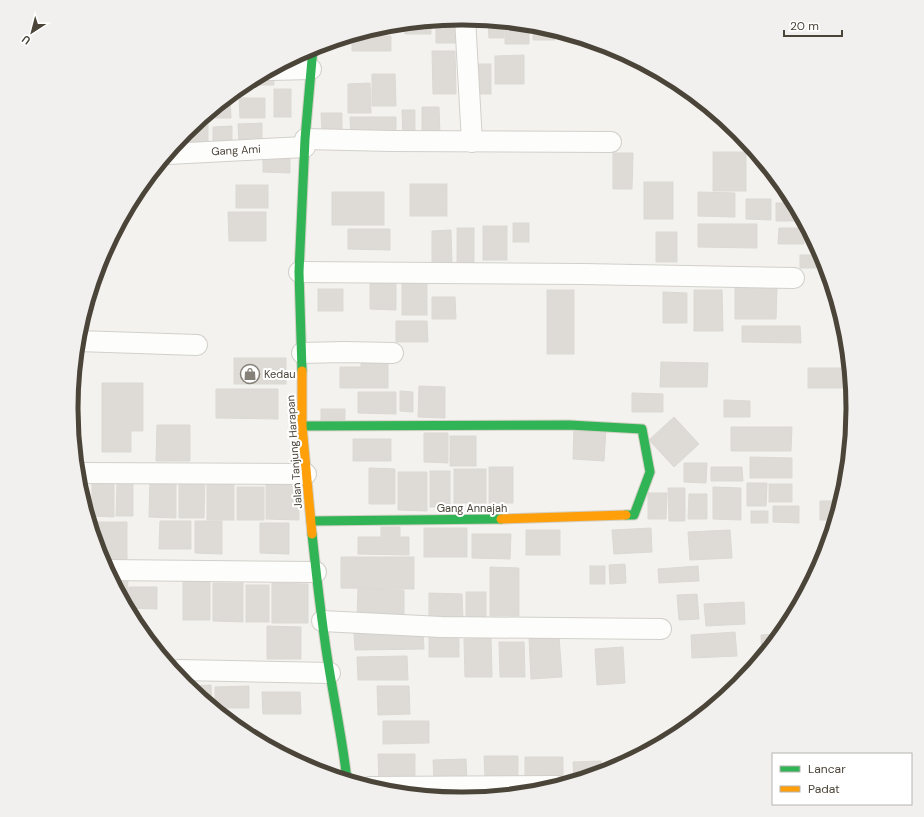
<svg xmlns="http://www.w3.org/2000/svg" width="924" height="817" viewBox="0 0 924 817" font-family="'DM Sans',sans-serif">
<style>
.building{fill:#dedbd6;stroke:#dcd9d4}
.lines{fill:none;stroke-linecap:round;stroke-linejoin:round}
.street-casing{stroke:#d2d0cb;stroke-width:22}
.fast-casing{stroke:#d3cfc5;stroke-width:11}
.slow-casing{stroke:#d3cfc5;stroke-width:11}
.street{stroke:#fdfdfc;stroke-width:20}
.fast{stroke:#30b455;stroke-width:9}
.slow{stroke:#ff9f0a;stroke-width:9}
.labels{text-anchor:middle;stroke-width:4;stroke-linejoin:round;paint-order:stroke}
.street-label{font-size:11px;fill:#4b4439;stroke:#fff}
.poi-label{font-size:11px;fill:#4b4439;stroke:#fff;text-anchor:start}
.rim{fill:none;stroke:#4b4439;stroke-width:5}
</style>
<rect width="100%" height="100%" fill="#f4f2ee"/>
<g class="building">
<path d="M457,19V43H436V21Z"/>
<path d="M431,21V34H405V24Z"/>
<path d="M488,21L504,22V38H489Z"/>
<path d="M505,22L529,25V44H505Z"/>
<path d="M386,25H391L392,32H365Z"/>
<path d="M533,25L555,31V40H533Z"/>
<path d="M564,33L588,41H564Z"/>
<path d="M391,36V51H352V37Z"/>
<path d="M432,51H455L456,94H433Z"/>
<path d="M524,55V84H495V56Z"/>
<rect x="472" y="64" width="19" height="30"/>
<path d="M265,73H274V85H248V82Z"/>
<path d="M372,74H395L396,106H372Z"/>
<path d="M370,83L371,113H348V84Z"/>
<rect x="274" y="89" width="17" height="28"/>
<path d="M230,96L231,118H215V109Z"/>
<path d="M239,98H265V118H240Z"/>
<path d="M422,107H439L440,135H422Z"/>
<path d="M402,110H415V136H403Z"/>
<path d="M321,113H342V132H322Z"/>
<path d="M208,114V143H187L186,132Z"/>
<path d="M350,117H396V139H351Z"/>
<path d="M262,123V145H239L238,124Z"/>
<path d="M232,126V149H213V127Z"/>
<path d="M263,150H290V173L263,172Z"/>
<rect x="713" y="152" width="33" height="39"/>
<path d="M613,153H633L632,189H613Z"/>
<rect x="644" y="182" width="29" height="37"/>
<rect x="410" y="184" width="37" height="32"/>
<rect x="236" y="185" width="32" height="23"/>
<rect x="332" y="192" width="52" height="33"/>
<path d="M698,192L735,193V217L698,216Z"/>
<path d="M746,199H771V220L746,219Z"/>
<path d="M776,203H793L794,221H776Z"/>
<path d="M228,212H266V241H229Z"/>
<rect x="513" y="223" width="16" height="19"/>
<path d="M698,224H757V248L698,247Z"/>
<rect x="483" y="226" width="24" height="34"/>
<rect x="457" y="228" width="17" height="42"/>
<path d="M779,228H804V244H778Z"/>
<path d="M348,229H390V250L348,249Z"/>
<path d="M451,230L452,265H432V231Z"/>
<rect x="656" y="232" width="21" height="30"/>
<path d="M800,255H821L826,268H800Z"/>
<path d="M370,280H396V310L370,309Z"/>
<rect x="402" y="281" width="25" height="34"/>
<path d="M735,287H777L776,319H735Z"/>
<rect x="318" y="289" width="25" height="22"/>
<rect x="547" y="290" width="27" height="64"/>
<path d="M694,290H722L723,331H694Z"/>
<path d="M663,292L687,293V323H663Z"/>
<path d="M432,297H455L456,319H432Z"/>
<path d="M396,321H427L428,342H396Z"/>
<path d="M742,326H800L801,343L742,342Z"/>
<rect x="234" y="358" width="52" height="26"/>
<path d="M361,358L388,359V388H340V367H361Z"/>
<path d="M661,362L708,363L707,387H660Z"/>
<rect x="808" y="368" width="37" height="20"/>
<path d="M102,383H143V431H131V452H102Z"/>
<path d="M419,386L445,387V418L418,417Z"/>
<path d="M216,389H278V419L216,418Z"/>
<path d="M400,391L413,392V412L400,411Z"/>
<path d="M358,392H396V414L358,413Z"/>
<path d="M632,393L663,394V412H632Z"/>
<path d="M724,400L750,401V417H724Z"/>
<rect x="321" y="409" width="24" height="11"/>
<path d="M674,417L699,444L674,467L649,440Z"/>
<path d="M157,425H190V461H156Z"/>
<path d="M731,427H792L791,451H731Z"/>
<path d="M574,428L606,429L604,461L573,459Z"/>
<path d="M424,433H448V463L424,462Z"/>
<rect x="450" y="436" width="26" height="30"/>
<rect x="353" y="439" width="38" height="22"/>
<path d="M750,457L792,458V478H750Z"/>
<path d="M684,463H707L706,483L684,482Z"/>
<rect x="489" y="467" width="24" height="36"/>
<path d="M711,467H742L743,481H711Z"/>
<path d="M369,468L395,469V504H369Z"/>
<rect x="454" y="469" width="32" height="34"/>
<rect x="430" y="471" width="20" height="36"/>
<path d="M398,472H427V511L398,510Z"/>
<path d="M78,478H86V506L79,484Z"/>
<path d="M92,479L114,480V517L92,516Z"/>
<path d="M150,479H176V518L149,517Z"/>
<path d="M179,480H205L204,518H179Z"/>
<rect x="207" y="482" width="27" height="38"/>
<path d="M266,482L299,483V520L266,519Z"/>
<path d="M117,483H133V516H116Z"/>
<path d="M747,483H767L766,506H747Z"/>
<rect x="769" y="484" width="23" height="18"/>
<rect x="237" y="487" width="27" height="33"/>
<path d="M713,487L741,488V520L713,519Z"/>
<path d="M668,488H685V521H669Z"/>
<path d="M648,493H667L666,519H648Z"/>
<path d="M689,494H707V519H688Z"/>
<path d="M820,501H840L834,520H820Z"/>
<path d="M773,506H799V523L773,522Z"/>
<rect x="751" y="511" width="17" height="12"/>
<path d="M160,521H191V549H159Z"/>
<path d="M195,521H222V554L195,553Z"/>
<path d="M96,522H127V560H102L96,540Z"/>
<path d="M260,523H289V554L260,553Z"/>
<path d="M381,527H400V537H409V555L358,554V537H381Z"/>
<rect x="424" y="528" width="43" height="29"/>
<path d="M651,528L652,552L614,554L612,530Z"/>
<rect x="526" y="530" width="34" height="25"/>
<path d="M730,530L732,558L690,560L688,532Z"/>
<path d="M472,534H511L510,559L472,558Z"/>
<path d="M341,557H414V589L341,588Z"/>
<path d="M625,564L626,583L610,584L609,565Z"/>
<rect x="590" y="566" width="15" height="18"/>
<path d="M698,566L699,581L659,583L658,569Z"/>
<path d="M490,567L519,568V616H490Z"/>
<path d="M112,578L128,579L127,607Z"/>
<path d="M183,581L210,582V620H183Z"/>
<path d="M213,583H243V622L213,621Z"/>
<path d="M272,583L308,584V623H272Z"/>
<rect x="246" y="585" width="23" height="37"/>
<path d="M129,587H157V609L128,608Z"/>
<path d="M358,589L404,590V618H357Z"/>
<rect x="466" y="592" width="20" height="27"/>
<path d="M429,593L462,594L463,619H429Z"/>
<path d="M697,594L699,619L679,620L677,595Z"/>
<path d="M744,602L745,624L706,626L704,604Z"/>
<path d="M267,626L301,627V659H267Z"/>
<path d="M423,632L424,649L355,650L354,633Z"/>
<path d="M735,632L737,656L692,658L691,635Z"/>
<rect x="429" y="634" width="30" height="23"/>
<path d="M779,634L762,655L761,635Z"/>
<path d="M559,636L562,677L531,679L529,637Z"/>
<path d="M491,638L492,677H465L464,639Z"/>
<path d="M499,642H524L525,677H500Z"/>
<path d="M623,647L625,683L597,685L595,649Z"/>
<path d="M407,656L408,680H358L357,657Z"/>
<path d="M211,685L212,706L187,686Z"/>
<path d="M249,686V708H215V687Z"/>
<path d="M377,686H409L410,714L378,715Z"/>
<path d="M262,692H300L301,714H263Z"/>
<path d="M383,721H429V743L383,744Z"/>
<path d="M378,754H415V783H379Z"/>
<path d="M484,756H518V777H485Z"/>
<path d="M525,757H563V779L525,780Z"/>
<path d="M466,759L467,782H434L433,760Z"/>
<path d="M601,761L602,772L574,781L573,762Z"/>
</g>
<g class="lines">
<defs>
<g id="street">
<path d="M465,18L472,142"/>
<path d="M270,70L311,69"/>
<path d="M305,139L391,141L611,142"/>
<path d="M168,154L305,147"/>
<path d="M299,272L583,274L794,278"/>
<path d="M78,341L197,345"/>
<path d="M302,353L344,352L393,353"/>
<path d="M78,473L306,474"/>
<path d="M107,570L316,572"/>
<path d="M322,621L441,627L661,629"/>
<path d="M178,670L330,673"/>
<path d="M370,787L557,786"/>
</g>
<g id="fast">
<path d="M302,371L299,272L305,139L313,48"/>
<path d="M302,426L569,425L642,429L650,472L634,515H626"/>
<path d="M311,521L501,519"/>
<path d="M312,534C317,581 322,628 330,674C336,710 343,744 347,780"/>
</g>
<g id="slow">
<path d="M302,371V426L312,534"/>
<path d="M501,519L626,515"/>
</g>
</defs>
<use href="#street" class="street-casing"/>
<use href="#fast" class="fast-casing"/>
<use href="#slow" class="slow-casing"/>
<use href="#street" class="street"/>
<use href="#fast" class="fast"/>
<use href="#slow" class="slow"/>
</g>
<defs>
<symbol id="shop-ring" viewBox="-11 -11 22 22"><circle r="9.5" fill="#fff" stroke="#868178" stroke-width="1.5"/><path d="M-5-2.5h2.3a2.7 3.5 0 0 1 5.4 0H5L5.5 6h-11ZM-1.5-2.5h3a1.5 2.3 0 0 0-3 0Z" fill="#868178"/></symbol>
</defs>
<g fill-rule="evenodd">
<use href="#shop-ring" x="239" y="363" width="22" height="22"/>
</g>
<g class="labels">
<g class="street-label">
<text transform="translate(236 150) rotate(-3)" y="4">Gang Ami</text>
<text transform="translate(294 452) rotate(-94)" y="4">Jalan Tanjung Harapan</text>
<text x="472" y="512">Gang Annajah</text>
</g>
<g class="poi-label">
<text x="264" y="378">Kedau</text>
</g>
</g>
<path d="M0 0H924V817H0ZM461 25H463A383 383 0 0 1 846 408V409A383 383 0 0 1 463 792H461A383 383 0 0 1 78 409V408A383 383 0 0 1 461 25Z" fill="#f1f0ef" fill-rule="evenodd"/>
<path class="rim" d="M461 25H463A383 383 0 0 1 846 408V409A383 383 0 0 1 463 792H461A383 383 0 0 1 78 409V408A383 383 0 0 1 461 25Z"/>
<rect x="772" y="753" width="140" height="52" fill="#ffffff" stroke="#b7b4b0"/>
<rect x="780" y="766" width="20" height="6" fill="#30b455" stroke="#b7b4b0"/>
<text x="808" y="773" font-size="12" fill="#4b4439">Lancar</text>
<rect x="780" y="786" width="20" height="6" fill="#ff9f0a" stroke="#b7b4b0"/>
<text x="808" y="793" font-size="12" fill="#4b4439">Padat</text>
<g transform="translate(32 32) rotate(216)" stroke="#ffffff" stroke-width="3" paint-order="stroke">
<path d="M0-3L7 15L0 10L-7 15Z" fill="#4b4439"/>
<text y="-6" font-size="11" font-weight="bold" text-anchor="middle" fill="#4b4439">U</text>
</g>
<path d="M784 30v6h58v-6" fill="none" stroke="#4b4439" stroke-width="2"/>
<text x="790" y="30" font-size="12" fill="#4b4439" stroke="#ffffff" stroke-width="3" paint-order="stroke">20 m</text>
</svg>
